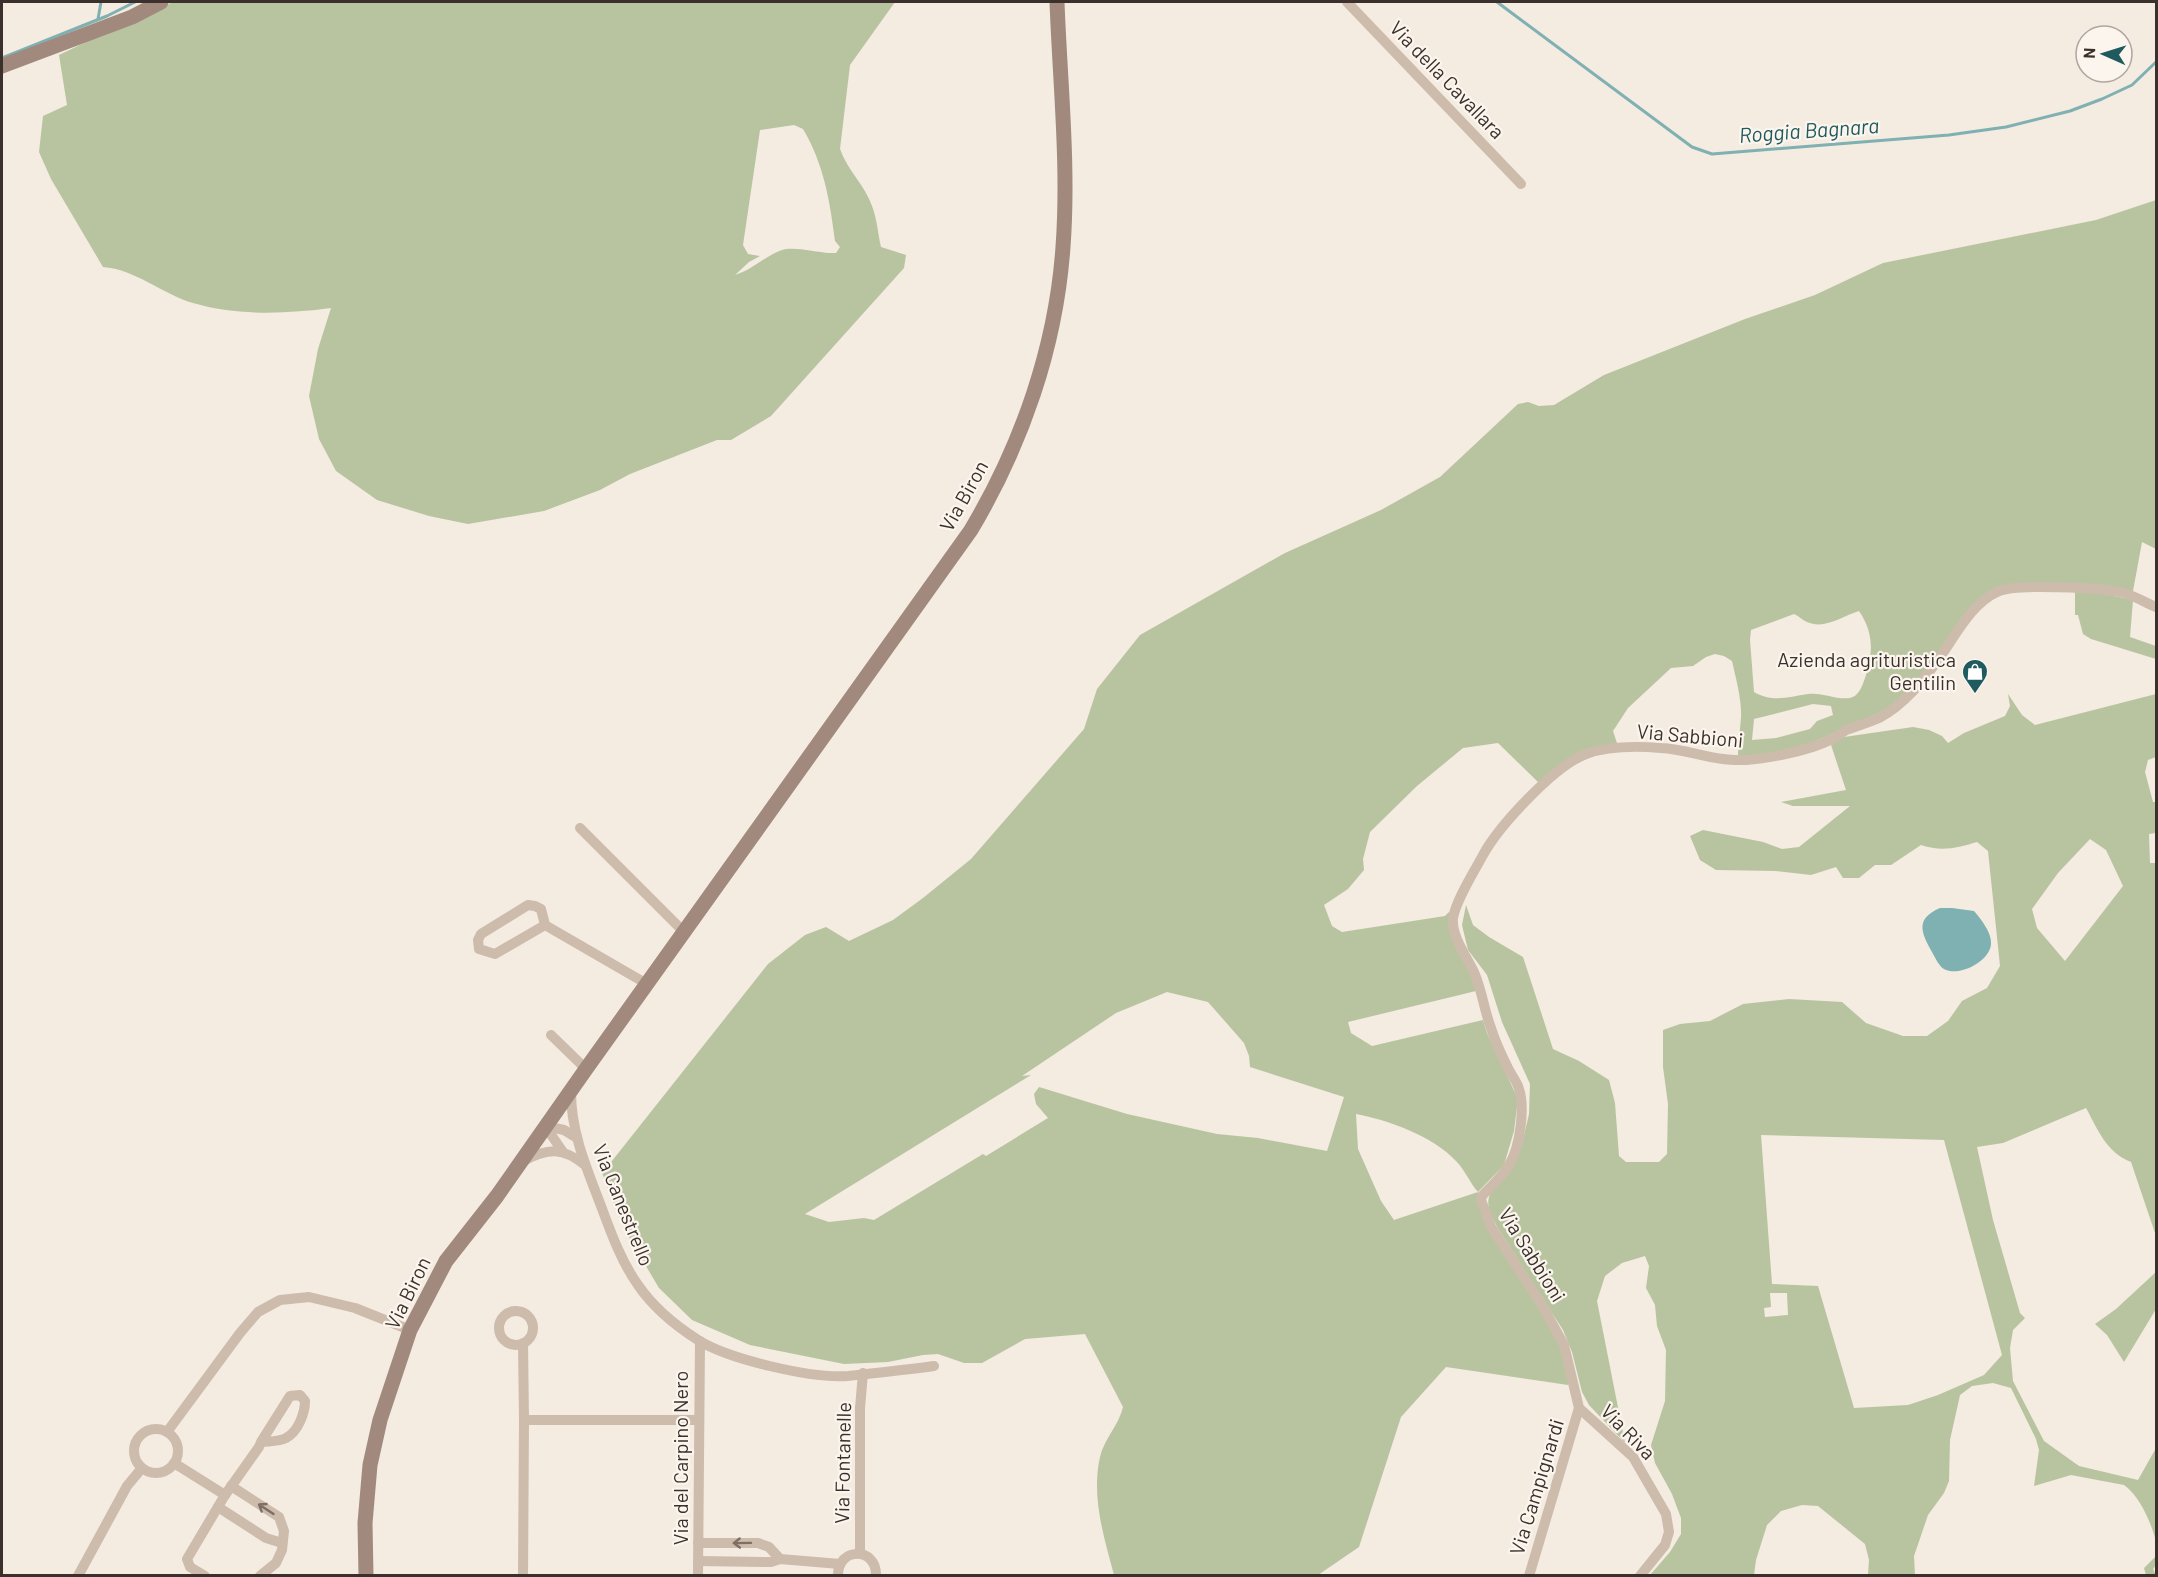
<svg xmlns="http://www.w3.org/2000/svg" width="2158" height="1577" viewBox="0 0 2158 1577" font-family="Barlow,sans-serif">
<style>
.green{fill:#b8c4a0;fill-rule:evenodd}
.water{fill:#7fb0b2}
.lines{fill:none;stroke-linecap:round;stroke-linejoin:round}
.stream{stroke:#7fb0b2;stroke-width:3}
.street{stroke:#cdbbac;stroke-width:10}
.secondary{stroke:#a18a7d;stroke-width:15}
.oneway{stroke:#7d6f65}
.labels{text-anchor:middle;stroke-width:4.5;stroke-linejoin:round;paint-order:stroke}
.street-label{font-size:20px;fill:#3b302b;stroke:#fbf5ee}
.poi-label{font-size:20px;fill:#3b302b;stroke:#fbf5ee;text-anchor:end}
.water-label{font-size:21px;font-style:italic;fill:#1f5a5e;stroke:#fbf5ee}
</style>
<rect width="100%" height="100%" fill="#f4ebe1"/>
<g class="green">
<path d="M172,2H895L850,65L840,149C847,170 865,185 872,206C877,219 878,234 881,247L906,255L904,268L771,416L731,440H717L630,474L600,490L544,511L468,524L429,516L377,500L336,471L319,439L309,396L318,349L331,308C285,314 238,316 193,303C162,294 135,269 103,267L51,179L39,152L43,116L67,105L59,55L115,28L156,12ZM794,125L803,129C824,164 830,202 835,241L840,247L836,253H829C817,252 792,246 782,250C765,256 752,270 735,275L749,262L760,256L748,254L743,245L760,130Z"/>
<path d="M2156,200V549L2142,542L2133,591L1999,587L1912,689L1894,706L1809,744L1771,754L1738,756C1738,743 1740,731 1741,718C1742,700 1736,679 1732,661L1724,656L1715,654L1706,657L1693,666L1671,668L1628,708L1613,731L1617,743L1539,783L1498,743L1463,748L1417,786L1370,832L1363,859L1364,870L1348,889L1324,905L1332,926L1342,932L1445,916L1449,912L1452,939L1472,978L1476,991L1348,1022L1351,1033L1372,1046L1483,1020L1487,1033L1518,1099L1514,1131L1504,1165L1478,1192V1204L1563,1348L1568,1380V1385L1446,1367L1401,1417L1359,1547L1318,1575H1114C1104,1537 1091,1497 1100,1457C1104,1439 1119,1425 1123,1407L1085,1334L1025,1339L982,1363H964L938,1354L923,1355L888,1362L844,1364L750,1345L692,1320L659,1288L630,1239L617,1212L601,1170L608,1166L768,964L805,935L826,927L849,941L893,920L923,898L971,859L1084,729L1097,689L1140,635L1285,553L1381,510L1440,477L1518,404L1528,402L1539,406L1554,405L1604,375L1745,319L1815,295L1883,263L2096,220ZM1859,611C1875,634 1873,657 1864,681C1861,689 1858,696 1850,698C1836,700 1822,692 1808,694C1788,697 1773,703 1754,692L1750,640L1751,630L1794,614C1799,616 1802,620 1807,622C1825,630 1842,616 1859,611ZM1813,704L1831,706L1833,715L1817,721L1810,729L1776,738L1752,740L1754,719ZM1167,992L1208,1002L1244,1043L1249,1056L1250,1067L1344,1097L1327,1151L1258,1138L1217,1134L1127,1114L1039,1087L1034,1094L1036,1104L1048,1118L986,1156L983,1154L874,1220L864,1218L829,1222L805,1214L1031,1075L1022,1076L1116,1013ZM1356,1114C1388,1120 1433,1136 1456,1161C1465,1170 1470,1183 1478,1192L1394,1220L1381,1201L1358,1149Z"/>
<path d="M2075,592L2100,593L2133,600L2130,637L2156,646V659L2091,639L2083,634L2078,615H2075Z"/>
<path d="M2008,694L2022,715L2035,725L2156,694V757L2148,760L2145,772L2153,802H2156V833L2149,834L2150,863H2156V1236L2131,1162C2106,1152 2098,1130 2086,1108L2003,1143L1977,1147L1993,1220L2020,1313L2025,1318L2013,1330L2010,1348L2013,1381L2044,1441L2079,1466L2138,1480L2156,1448V1541C2151,1523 2140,1496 2124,1485L2071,1475L2034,1486L2039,1450L2036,1439L2011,1388L1993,1383L1972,1386L1960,1395L1950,1440L1949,1481L1944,1493L1928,1515L1914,1556L1915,1575H1868L1869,1560L1865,1544L1818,1506L1802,1505L1781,1511L1767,1525L1756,1560L1754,1575H1650L1670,1552L1681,1534V1518L1672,1494L1655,1463L1651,1445L1665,1401L1666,1350L1657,1326L1655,1305L1646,1288L1649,1266L1645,1256L1622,1263L1605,1276L1597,1301L1625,1443L1589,1405L1582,1392L1572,1352L1563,1330L1497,1227C1492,1216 1485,1207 1490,1194L1521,1148L1529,1114L1530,1084L1502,1022L1487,975L1468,950L1462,925L1466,905L1473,925L1489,937L1523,957L1553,1049L1579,1061L1609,1080L1615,1103L1619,1156L1626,1162H1659L1667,1154L1668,1104L1663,1067V1030L1680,1024L1710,1021L1743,1004L1789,999L1842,1002L1866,1023L1903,1036H1927L1948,1021L1962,1001L1987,988L2000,966L1988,851L1977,842C1957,848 1942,852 1921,845L1891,865H1875L1859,878H1843L1836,867L1811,875L1776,871L1716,870L1700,860L1690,836L1703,830L1763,842L1782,849L1799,847L1850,806H1793L1781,802L1846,790L1831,745L1844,737L1913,727L1929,730L1942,736L1948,743L1964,733L2005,716L2010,706ZM2090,839L2106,850L2123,886L2065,961L2037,928L2032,909L2058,873ZM1761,1135L1944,1140L2002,1355L1984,1375L1938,1395L1908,1405L1854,1408L1818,1286L1772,1284ZM1770,1293H1787L1788,1315L1765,1317L1764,1308L1771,1307Z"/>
<path d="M2156,1272V1309L2124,1362L2107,1335L2095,1324L2116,1309Z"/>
<path d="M2156,1556V1565L2153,1569L2156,1575H2146L2144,1568Z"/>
</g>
<path class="water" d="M1940,908H1952L1974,911C1981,919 1992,933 1991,944C1990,961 1961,976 1946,970C1939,967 1936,959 1932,952C1921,932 1915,919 1940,908Z"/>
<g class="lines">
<g class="stream">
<path d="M1497,2L1692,147L1712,154L1949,135L2006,127L2070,111L2102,99L2132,85L2156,62"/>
<path d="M98,19L101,2"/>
<path d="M2,58L107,16L135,2"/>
</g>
<g class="street">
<path d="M1347,2L1521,184"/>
<path d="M580,828L684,932"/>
<path d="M545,925L495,954L479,949L478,940L481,934L528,905L535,906L541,909L545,925L647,984"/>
<path d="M551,1035L586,1069"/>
<path d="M571,1092C571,1133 587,1169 601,1206C611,1233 621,1261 638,1285C653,1307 676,1326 698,1340C728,1359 812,1379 848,1376C876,1373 905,1370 934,1366"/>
<path d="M545,1126L564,1130L577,1138"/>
<path d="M545,1126L563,1152"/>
<path d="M523,1161C548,1148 563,1147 585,1165"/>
<circle cx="516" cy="1328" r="17"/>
<path d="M523,1343L524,1420L523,1576"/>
<path d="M1579,1408L1633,1457L1666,1514L1669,1532L1665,1545L1640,1576"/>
<path d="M524,1420H699"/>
<circle cx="156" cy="1451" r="22"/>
<path d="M167,1432L240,1333L258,1312L280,1300L309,1297L355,1308L410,1330"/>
<path d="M174,1463L225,1495"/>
<path d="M231,1486L279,1517L284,1531L282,1550L276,1563L260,1576"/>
<path d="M218,1507L266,1538L282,1543"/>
<path d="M698,1543H758L769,1547L780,1559"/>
<path d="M860,1554V1408L863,1373"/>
<path d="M698,1561L771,1562L780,1559L840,1564"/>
<path d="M78,1576L127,1486L142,1468"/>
<path d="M205,1576L190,1567L187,1559L225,1495L259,1447L261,1442L290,1396L300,1395L305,1401C305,1413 298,1432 286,1438C279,1442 269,1441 261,1442"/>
<path d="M698,1576L700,1341"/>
<path d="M838,1576C837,1547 877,1546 876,1576"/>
<path d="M1529,1576L1579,1408L1564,1345L1542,1305L1491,1227L1481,1200L1482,1196C1491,1186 1503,1176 1509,1165C1520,1147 1526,1106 1518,1086C1515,1079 1510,1073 1507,1066C1501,1054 1495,1041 1491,1028C1484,1010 1482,990 1474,972C1467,957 1451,936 1453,918C1456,900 1474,872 1483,855C1499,826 1554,766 1586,754C1608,746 1637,746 1661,748C1686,749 1710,760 1735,760C1760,761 1809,751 1832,739C1837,737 1841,733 1846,730C1857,726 1868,723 1879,718C1905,704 1923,681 1940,657C1956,635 1971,604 1997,592C2015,583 2103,588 2124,593C2135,596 2146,603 2156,607"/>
</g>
<g class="secondary">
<path d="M2,66L132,17L161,2"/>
<path d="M366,1576L365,1523L370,1465L380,1420L410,1330L446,1261L497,1196L586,1069L971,530C1022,444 1056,347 1063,247C1069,166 1060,83 1057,2"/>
</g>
</g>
<defs><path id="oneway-shaft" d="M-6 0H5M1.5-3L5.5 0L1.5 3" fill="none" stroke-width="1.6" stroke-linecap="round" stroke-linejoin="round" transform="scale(1.5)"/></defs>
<g class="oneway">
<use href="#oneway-shaft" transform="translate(266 1509) rotate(-147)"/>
<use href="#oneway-shaft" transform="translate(742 1543) rotate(179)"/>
</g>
<defs>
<symbol id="shop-pin" viewBox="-11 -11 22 30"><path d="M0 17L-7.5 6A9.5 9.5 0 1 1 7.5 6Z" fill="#1f5a5e" stroke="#fbf5ee"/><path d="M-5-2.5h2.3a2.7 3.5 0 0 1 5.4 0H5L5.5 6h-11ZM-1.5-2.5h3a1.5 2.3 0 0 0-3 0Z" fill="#fff"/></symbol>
</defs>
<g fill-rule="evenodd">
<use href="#shop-pin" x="1960" y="657" width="30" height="40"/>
</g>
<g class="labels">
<g class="street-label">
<text transform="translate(1447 80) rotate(46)" y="7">Via della Cavallara</text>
<text transform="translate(964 496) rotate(-61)" y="7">Via Biron</text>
<text transform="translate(1690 736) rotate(5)" y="7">Via Sabbioni</text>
<text transform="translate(623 1205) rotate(68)" y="7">Via Canestrello</text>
<text transform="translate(1532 1255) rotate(58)" y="7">Via Sabbioni</text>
<text transform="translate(408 1293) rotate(-64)" y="7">Via Biron</text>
<text transform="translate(1628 1432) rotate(46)" y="7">Via Riva</text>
<text transform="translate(681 1458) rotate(-90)" y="7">Via del Carpino Nero</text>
<text transform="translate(843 1463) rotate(-89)" y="7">Via Fontanelle</text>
<text transform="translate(1537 1487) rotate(-73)" y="7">Via Campignardi</text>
</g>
<g class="poi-label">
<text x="1956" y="667">Azienda agrituristica<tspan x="1956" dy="23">Gentilin</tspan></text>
</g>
<g class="water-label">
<text transform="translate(1809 131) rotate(-4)" y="7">Roggia Bagnara</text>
</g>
</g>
<rect width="2158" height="1577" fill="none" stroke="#3b302b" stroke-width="6"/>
<g transform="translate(2104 54) rotate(273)"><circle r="28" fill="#fbf5ee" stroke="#aea6a0" stroke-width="1.5"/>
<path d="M0-4.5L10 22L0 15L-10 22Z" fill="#1f5a5e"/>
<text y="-9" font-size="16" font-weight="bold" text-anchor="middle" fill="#3b302b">N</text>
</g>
</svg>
